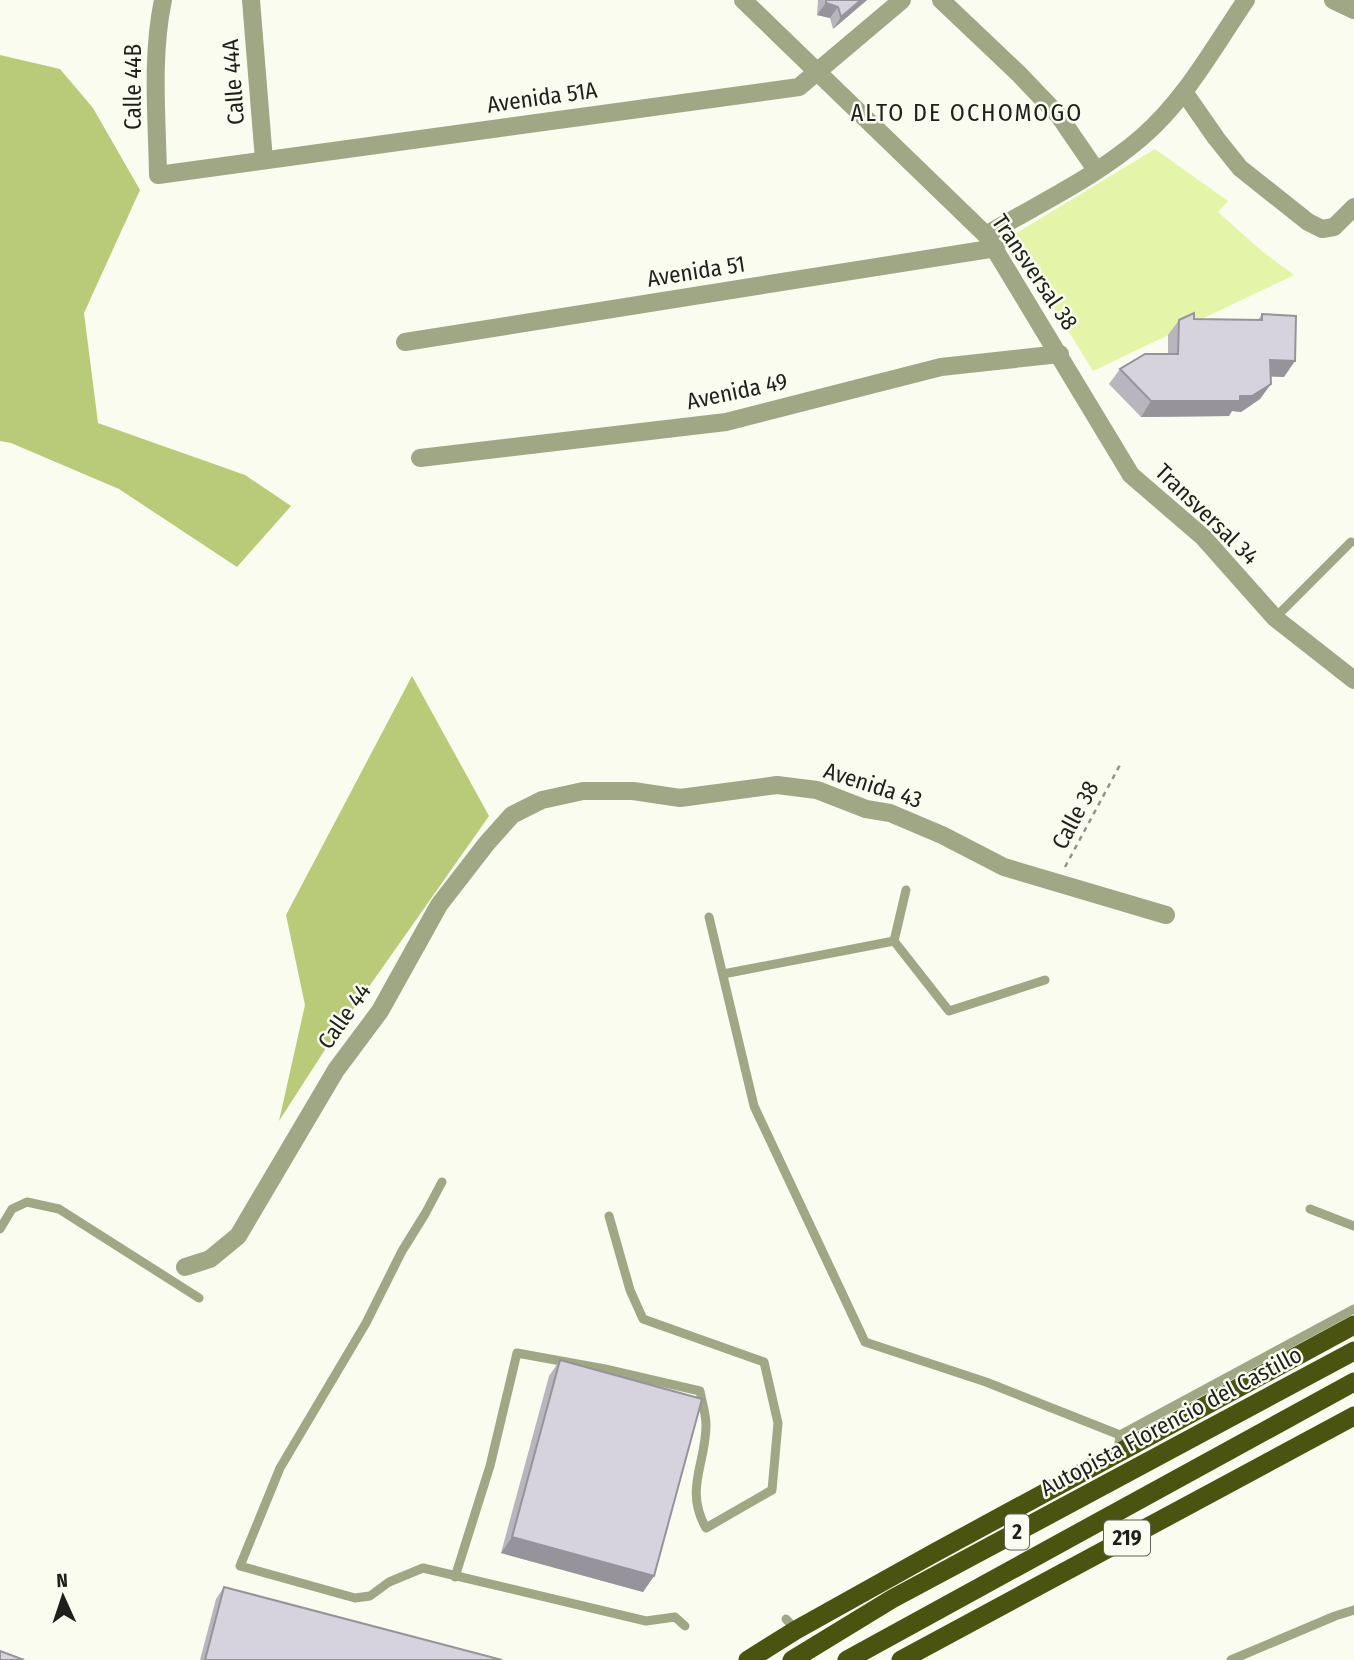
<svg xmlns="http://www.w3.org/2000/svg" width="1354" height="1660" viewBox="0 0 1354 1660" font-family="'Fira Sans Condensed',sans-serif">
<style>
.green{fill:#e4f5a9}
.forest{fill:#b9cb79}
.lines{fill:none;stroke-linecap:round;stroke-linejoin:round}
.path{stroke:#92948b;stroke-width:2.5;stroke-dasharray:5 5;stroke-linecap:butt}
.service{stroke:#9fa785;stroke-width:9}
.minor{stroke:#9fa785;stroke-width:18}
.trunk{stroke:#4a5410;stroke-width:19}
.wall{fill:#b8b5bf}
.shaded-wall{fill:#96939b}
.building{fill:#d6d2de;stroke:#96939b;stroke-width:2}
.labels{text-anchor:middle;stroke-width:5;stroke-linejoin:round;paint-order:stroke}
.shield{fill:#f9fcef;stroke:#60625b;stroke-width:2}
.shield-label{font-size:21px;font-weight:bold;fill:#1f201c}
.street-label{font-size:23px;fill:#1f201c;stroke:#f9fcef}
.neighbourhood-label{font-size:24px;letter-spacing:2px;fill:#1f201c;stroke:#f9fcef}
</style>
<rect width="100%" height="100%" fill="#f9fcef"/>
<path class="green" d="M1155,149L1228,201L1218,212L1263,252L1294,275L1093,371L1010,237Z"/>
<g class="forest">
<path d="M0,55L60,69L93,108L140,190L84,313L98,423L245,475L291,506L237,567L119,489L11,443L0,441Z"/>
<path d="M412,676L489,816L328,1045L279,1121L305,1005L286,915Z"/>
</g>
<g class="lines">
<path class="path" d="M1065,867L1121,763"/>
<g class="service">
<path d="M1275,618L1351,542"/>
<path d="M709,917L754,1106L865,1342L986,1382L1120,1435L1118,1451"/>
<path d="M894,941L949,1011L1045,980"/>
<path d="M723,974L894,941L906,890"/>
<path d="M442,1182L425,1214L402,1251L366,1323L280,1468L240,1566L355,1598L370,1596L389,1582L423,1568L646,1621L675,1617L685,1626"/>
<path d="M1310,1209L1354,1226"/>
<path d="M0,1229L12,1209L27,1202L59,1209L199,1298"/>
<path d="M1120,1435L1354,1309"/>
<path d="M455,1577L490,1466L517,1353L605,1369L700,1391C702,1402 706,1414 706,1425C706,1464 684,1489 706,1528L772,1490L778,1423L764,1362L643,1319L630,1290L609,1216"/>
<path d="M786,1619L796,1630"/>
<path d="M1231,1660L1335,1616L1354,1610"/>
</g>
<g class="minor">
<path d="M163,0C151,57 157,117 158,175L799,87L902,0"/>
<path d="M251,0L264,160"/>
<path d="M743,0L986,235L1131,475L1203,537L1275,618L1354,680"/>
<path d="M941,0L1019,74L1059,116L1096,170"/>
<path d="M1333,0L1354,10"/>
<path d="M1184,92L1216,138L1240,168L1308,222L1322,229L1334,227L1354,207"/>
<path d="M986,235C1038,204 1096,177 1142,137C1185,100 1214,47 1246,0"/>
<path d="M405,342L996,248"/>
<path d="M420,458L726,422L941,367L1060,354"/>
<path d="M185,1267L210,1259L238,1236L336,1070L380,1011L439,905L487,843L512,815L542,800L583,791H633L680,798L777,785L817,790L866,809L890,813L942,835L1004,867L1166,915"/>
</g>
<g class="trunk">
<path d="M748,1660L796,1630L934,1553L1354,1325"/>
<path d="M792,1660L892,1599L1354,1351"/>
<path d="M847,1660L1354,1382"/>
<path d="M901,1660L1354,1416"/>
</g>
</g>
<g class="wall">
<path d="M818,0H867L833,29L830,18L817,15Z"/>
<path d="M1262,314L1284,377L1271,376L1260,399L1241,412L1232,411L1229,416L1141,417L1109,384L1120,369L1168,354V335L1179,320H1258Z"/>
<path d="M560,1360L654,1576L643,1592L501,1553L549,1376Z"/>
<path d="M224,1587L502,1660H200L216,1599Z"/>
</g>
<g class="shaded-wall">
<path d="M861,0H867L833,29L841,17Z"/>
<path d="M826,3L838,7L830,18L817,15Z"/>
<path d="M1270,360L1295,361L1284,377L1259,376Z"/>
<path d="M1271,384L1260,399L1241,412L1232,411L1229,416L1141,417L1151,401L1240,396Z"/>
<path d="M512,1537L654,1576L643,1592L501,1553Z"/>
</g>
<g class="building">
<path d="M826,0H861L841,17L838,7L826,3Z"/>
<path d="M1194,313V319L1262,320V314L1296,316L1295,361L1270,360L1271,384L1252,396H1240V401H1151L1120,369L1145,354H1178L1179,320Z"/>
<path d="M560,1360L702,1399L654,1576L512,1537Z"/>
<path d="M224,1587L502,1660H205Z"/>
<path d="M0,1651L24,1660H0Z"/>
</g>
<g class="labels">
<g class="shield">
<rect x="1005" y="1514.5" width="24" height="35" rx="5"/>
<rect x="1104" y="1520.5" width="46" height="35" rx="5"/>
</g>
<g class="shield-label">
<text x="1017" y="1539">2</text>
<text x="1127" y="1545">219</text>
</g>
<g class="street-label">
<text transform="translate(233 82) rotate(-94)" y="8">Calle 44A</text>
<text transform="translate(133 87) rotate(-90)" y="8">Calle 44B</text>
<text transform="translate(542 97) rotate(-8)" y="8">Avenida 51A</text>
<text transform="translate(696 271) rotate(-9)" y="8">Avenida 51</text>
<text transform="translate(1035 272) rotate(56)" y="8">Transversal 38</text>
<text transform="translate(737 391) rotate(-12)" y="8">Avenida 49</text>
<text transform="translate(1207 514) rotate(44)" y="8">Transversal 34</text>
<text transform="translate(873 785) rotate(18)" y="8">Avenida 43</text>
<text transform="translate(1075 815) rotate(-62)" y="8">Calle 38</text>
<text transform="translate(344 1016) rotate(-55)" y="8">Calle 44</text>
<text transform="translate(1171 1421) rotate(-28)" y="8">Autopista Florencio del Castillo</text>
</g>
<g class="neighbourhood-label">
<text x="967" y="121">ALTO DE OCHOMOGO</text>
</g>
</g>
<g transform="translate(63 1597) rotate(357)" stroke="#f9fcef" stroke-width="5" paint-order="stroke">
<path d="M0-5L12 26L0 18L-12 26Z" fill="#1f201c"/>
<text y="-10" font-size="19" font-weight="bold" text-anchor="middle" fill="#1f201c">N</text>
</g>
</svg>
